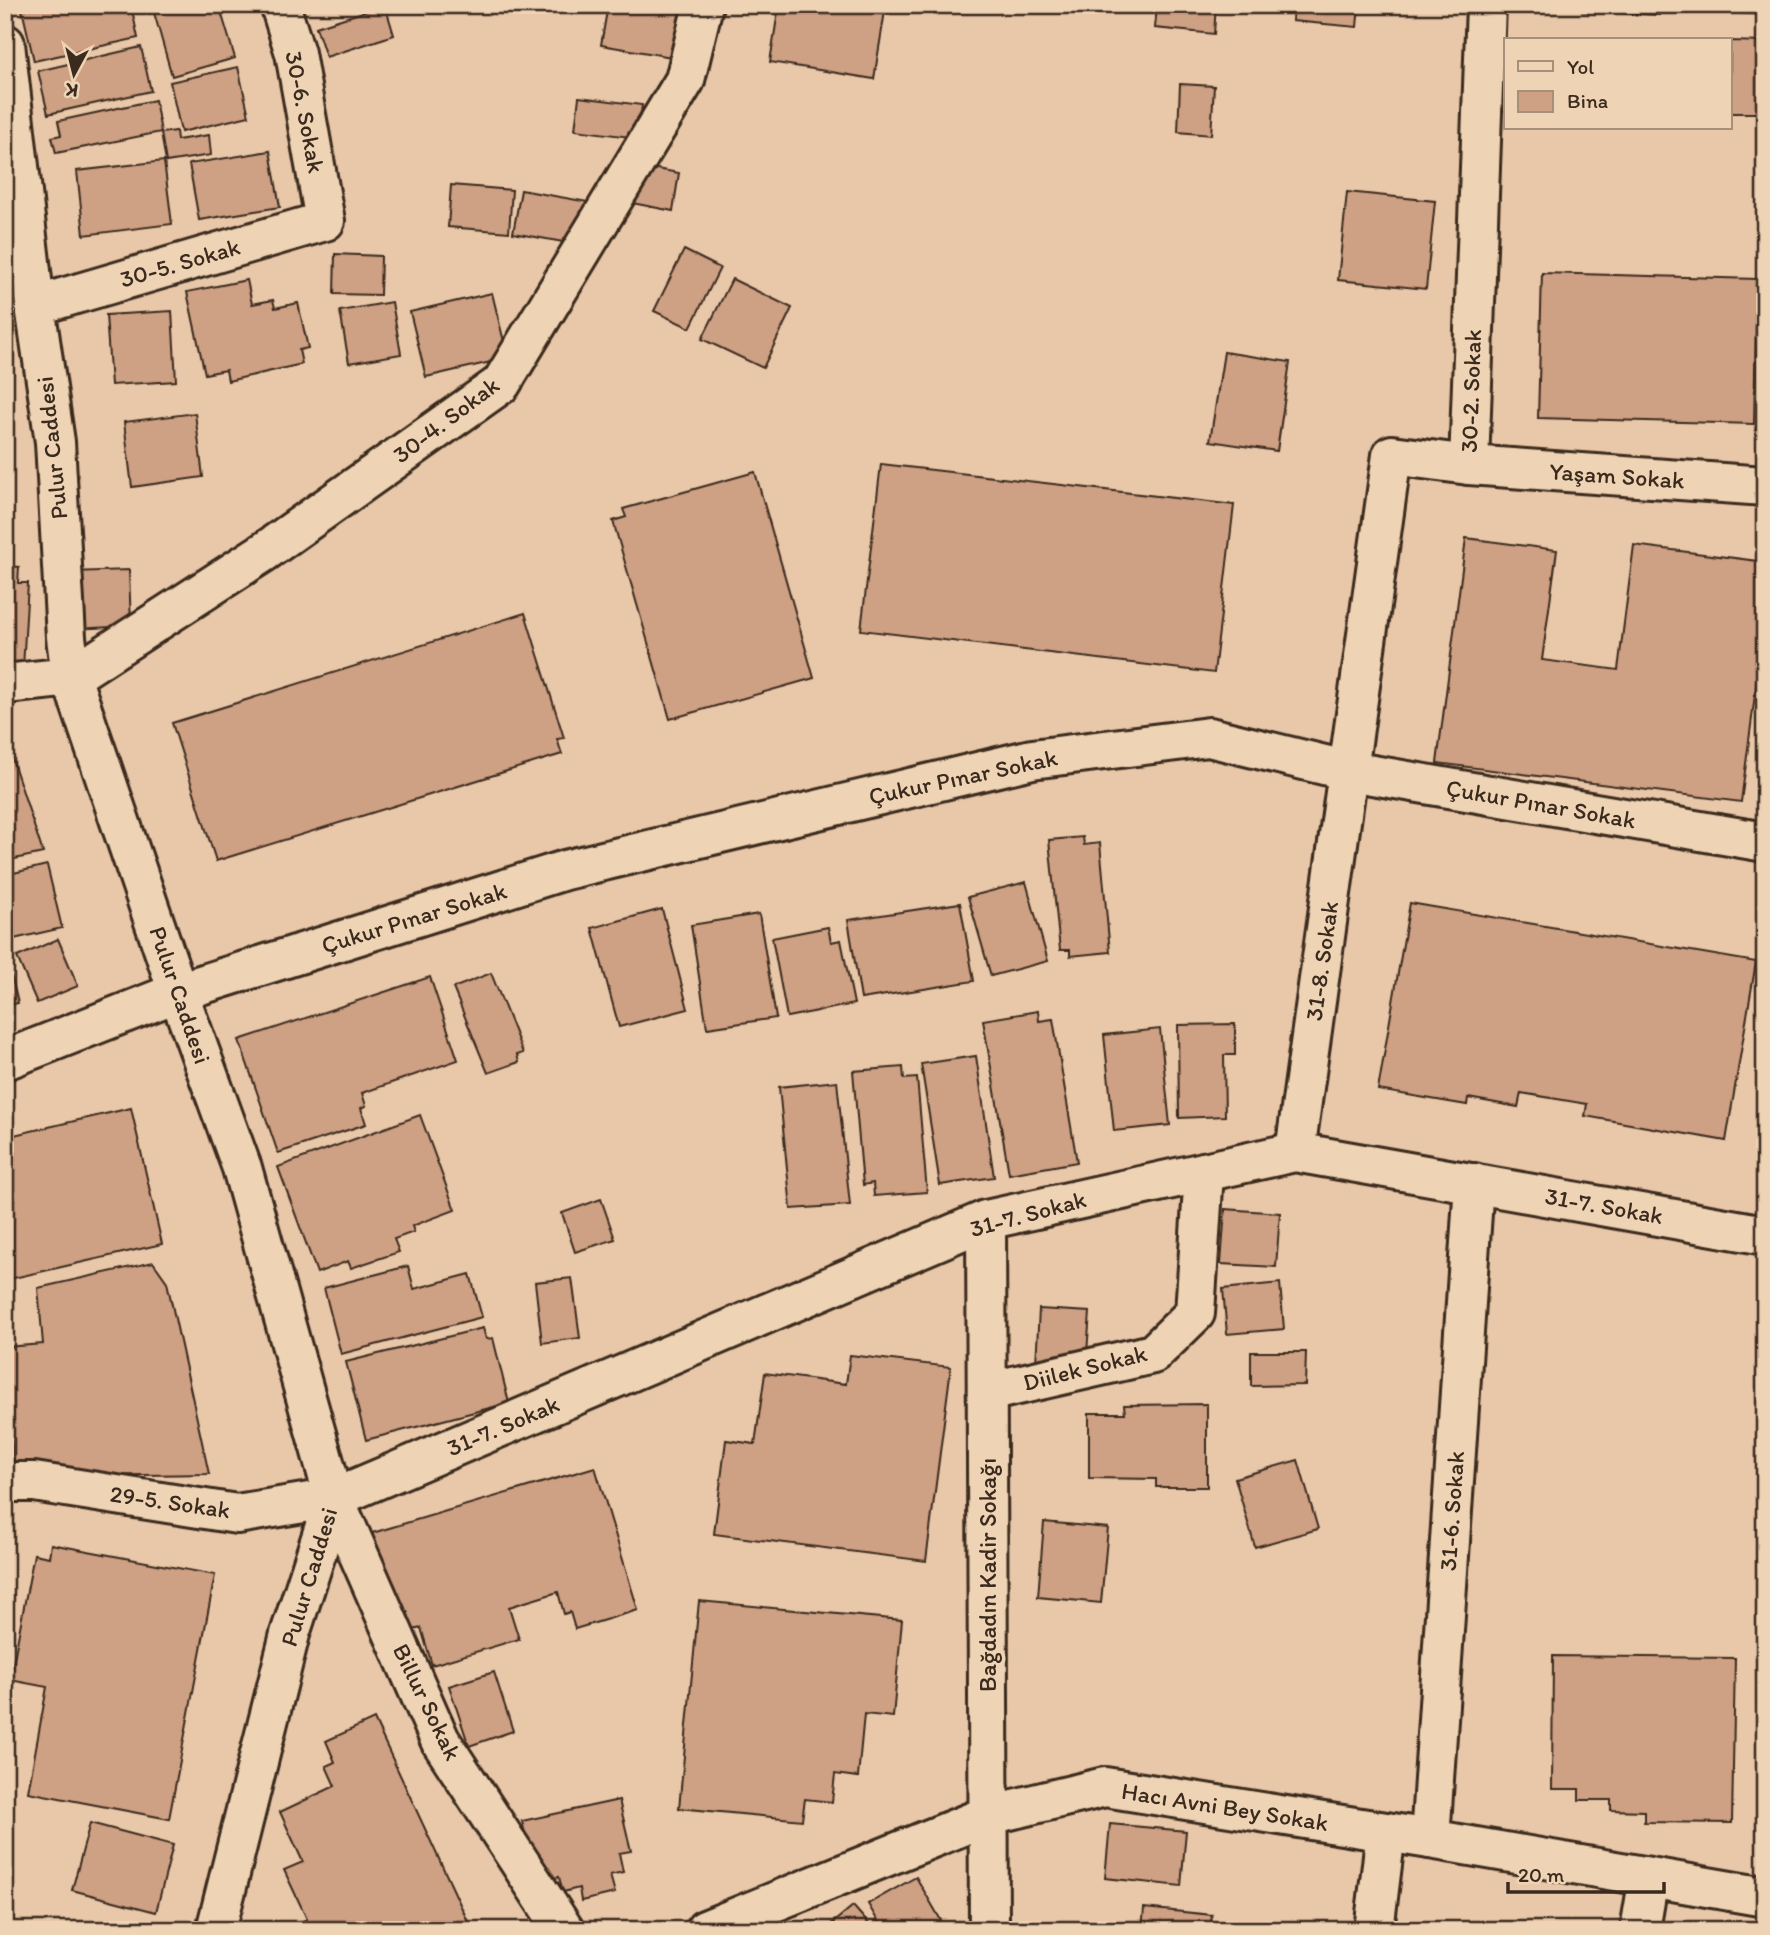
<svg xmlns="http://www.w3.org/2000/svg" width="1770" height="1935" viewBox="0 0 1770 1935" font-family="Itim,sans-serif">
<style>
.building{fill:#cea084;stroke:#3b2a1e;stroke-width:2}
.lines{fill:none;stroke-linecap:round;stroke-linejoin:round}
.street-casing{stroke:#3b2a1e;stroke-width:44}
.street{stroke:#eed4b5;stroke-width:38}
.labels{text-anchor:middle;stroke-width:7;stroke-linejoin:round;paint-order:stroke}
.street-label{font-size:24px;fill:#3b2a1e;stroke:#eed4b5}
</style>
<rect width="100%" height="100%" fill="#e9c8aa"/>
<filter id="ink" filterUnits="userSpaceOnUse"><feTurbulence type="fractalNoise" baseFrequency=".0143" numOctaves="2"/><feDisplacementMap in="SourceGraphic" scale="14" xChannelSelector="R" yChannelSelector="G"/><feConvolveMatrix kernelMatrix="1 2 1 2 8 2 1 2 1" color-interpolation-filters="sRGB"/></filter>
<g filter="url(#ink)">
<g class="building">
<path d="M21,5H131L138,38L34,61Z"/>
<path d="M167,5H219L235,58L172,76L153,9Z"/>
<path d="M385,5L394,35L326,57L316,27Z"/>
<path d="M608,5H686L678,58L601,45Z"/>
<path d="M779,5H886L874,79L770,62Z"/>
<path d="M1157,5H1216L1214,34L1155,28Z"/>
<path d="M1293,5H1359L1357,27L1292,21Z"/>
<path d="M1584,5H1660L1659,15L1583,11Z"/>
<path d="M1666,5H1765V15L1666,8Z"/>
<path d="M1730,41L1765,42V113H1730Z"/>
<path d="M141,47L151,91L48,114L38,71Z"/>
<path d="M1502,52L1506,53V111H1501Z"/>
<path d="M238,67L249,116L181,132L170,82Z"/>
<path d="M1180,84L1214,86L1211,135L1178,132Z"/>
<path d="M579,97L642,105L638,138L575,130Z"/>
<path d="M155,100L161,132L56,153L52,137L61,135L58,121Z"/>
<path d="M176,131L177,140L209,135L211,155L166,162L161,133Z"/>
<path d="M270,151L280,207L199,220L189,164Z"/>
<path d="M164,161L172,224L84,235L77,171Z"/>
<path d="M634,165L679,173L673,211L627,202Z"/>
<path d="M451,185L512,190L509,232L448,227Z"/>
<path d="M521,190L588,202L580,245L513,233Z"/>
<path d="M1347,192L1435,201L1426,289L1338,280Z"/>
<path d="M684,250L720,268L690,328L654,311Z"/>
<path d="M335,254L381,256L380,295L334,294Z"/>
<path d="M1542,273L1757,279L1754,424L1538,418Z"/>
<path d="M732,279L792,308L763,368L702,339Z"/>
<path d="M247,280L252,304L273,300L275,308L298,303L308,348L299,350L302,364L228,381L226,370L205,374L187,292Z"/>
<path d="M492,293L508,358L426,377L410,312Z"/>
<path d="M392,302L401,354L349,363L340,311Z"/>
<path d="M172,311L176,381L111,385L106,315Z"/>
<path d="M1224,352L1290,362L1277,451L1210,441Z"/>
<path d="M195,413L203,477L132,487L124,422Z"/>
<path d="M881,464L1234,505L1214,673L861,630Z"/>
<path d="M755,472L814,678L670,719L613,521L626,517L623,509Z"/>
<rect x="5" y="488" width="4" height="46"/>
<path d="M1466,538L1557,550L1542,660L1618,670L1634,545L1765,562V618L1741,802L1437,763Z"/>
<path d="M5,566L19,567L18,583H28L23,668L5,666Z"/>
<path d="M129,570L131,626L74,629L72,572Z"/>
<path d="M525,613L564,738L557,739L562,754L216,861L172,723Z"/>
<path d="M5,752L11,756L43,853L5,861Z"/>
<path d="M1083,837L1084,845L1100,843L1110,952L1070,956V950H1060L1049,840Z"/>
<path d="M47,865L62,928L5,941V875Z"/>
<path d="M1026,882L1048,961L991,976L968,897Z"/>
<path d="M960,903L974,981L861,999L848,920Z"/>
<path d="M1410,903L1756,962L1726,1141L1585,1116L1587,1104L1521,1093L1518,1107L1468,1098L1467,1105L1378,1090Z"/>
<path d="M662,909L688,1009L619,1027L592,928Z"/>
<path d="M759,914L776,1018L707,1028L691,925Z"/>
<path d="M828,927L831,942L841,940L854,1004L787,1017L772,938Z"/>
<path d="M58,939L78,986L37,1003L17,957Z"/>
<path d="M5,958H7L18,1003L5,1006Z"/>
<path d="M491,973L523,1053L517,1055L519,1062L488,1073L453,988Z"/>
<path d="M430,977L458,1060L362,1093L366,1106L361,1108L366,1124L278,1153L239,1040Z"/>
<path d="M1038,1011L1039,1021L1053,1019L1077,1162L1009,1174L983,1020Z"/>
<path d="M1235,1024V1055H1224L1225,1116L1179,1118L1178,1025Z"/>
<path d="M1160,1029L1170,1125L1114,1131L1104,1035Z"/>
<path d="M976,1056L994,1177L940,1185L921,1064Z"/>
<path d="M903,1067L904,1079L917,1078L927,1192L874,1196L873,1183L863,1185L853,1071Z"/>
<path d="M837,1081L850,1205L791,1209L779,1087Z"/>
<path d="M131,1108L162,1244L5,1280V1137Z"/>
<path d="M420,1115L455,1210L412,1226L414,1232L394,1239L399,1252L351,1268L348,1261L317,1273L278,1167Z"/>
<path d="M601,1199L615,1239L575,1252L562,1213Z"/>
<path d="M1225,1209L1280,1213L1276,1267L1221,1264Z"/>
<path d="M153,1262L167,1282L209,1474L14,1477L5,1347L43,1344L38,1288Z"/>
<path d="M408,1266L414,1289L470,1274L482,1317L341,1354L324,1288Z"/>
<path d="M572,1278L580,1338L542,1343L535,1282Z"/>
<path d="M1280,1283L1284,1329L1227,1334L1223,1289Z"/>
<path d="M1039,1309L1090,1312L1086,1367L1036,1364Z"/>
<path d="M483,1328L486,1339L493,1338L509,1403L366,1440L346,1362Z"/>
<path d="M1251,1352H1306L1305,1385L1251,1386Z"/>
<path d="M850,1355L951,1367L926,1561L714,1534L726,1440L755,1444L765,1373L846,1384Z"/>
<path d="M1207,1404V1487H1156V1479L1089,1478V1413H1125L1124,1405Z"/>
<path d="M1298,1460L1318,1529L1255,1547L1235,1478Z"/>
<path d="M595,1467L638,1610L575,1629L570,1612L564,1614L558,1592L509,1607L519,1639L432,1665L421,1628L413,1630L407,1611L392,1615L369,1534Z"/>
<path d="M1044,1522L1108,1528L1101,1603L1038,1597Z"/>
<path d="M51,1544L215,1575L169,1819L28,1792L47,1687L10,1680L34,1554L49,1557Z"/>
<path d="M699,1601L902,1620L893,1717L864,1714L858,1777L835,1774L832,1802L805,1799L802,1820L679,1808Z"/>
<path d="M1553,1656L1735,1658L1732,1823L1644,1822V1811L1611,1810V1800H1579V1789H1552Z"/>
<path d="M494,1672L513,1731L469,1746L449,1686Z"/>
<path d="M374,1719L472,1930H300L297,1924L307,1919L284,1870L303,1862L280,1812L335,1786L326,1766L335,1762L326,1741Z"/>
<path d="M619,1800L631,1851L619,1853L623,1872L610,1875L615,1893L581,1901L579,1888L563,1892L559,1877L542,1881L532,1862L522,1821Z"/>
<path d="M90,1823L173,1845L156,1912L72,1890Z"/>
<path d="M1110,1824L1186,1831L1181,1886L1105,1878Z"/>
<path d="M916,1877L946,1929L883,1930L868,1904Z"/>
<path d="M853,1906L874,1930H824Z"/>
<path d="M1144,1908L1212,1915L1210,1930H1142Z"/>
</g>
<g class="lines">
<defs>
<g id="street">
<path d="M5,44L35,306L55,442L66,637L71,677L178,992L242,1168L334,1498L290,1634L216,1930"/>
<path d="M35,306L325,221L295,53L280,5"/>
<path d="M1469,465L1486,5"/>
<path d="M5,684L71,677L264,552L501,384L685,80L703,5"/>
<path d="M5,1060L178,992L565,870L1032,759L1209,737L1349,771L1765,842"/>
<path d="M1295,1152L1392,455L1469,465L1765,486"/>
<path d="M986,1220L989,1930"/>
<path d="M987,1392L1153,1354L1195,1313L1204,1172"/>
<path d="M5,1482H34L237,1514L334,1498L986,1220L1295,1152L1765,1235"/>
<path d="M334,1498L440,1740L564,1930"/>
<path d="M1430,1839L1474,1183"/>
<path d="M705,1930L989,1815L1105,1787L1430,1839L1765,1897"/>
<path d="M1374,1930L1386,1832"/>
<path d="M1640,1930L1649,1877"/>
</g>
</defs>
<use href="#street" class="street-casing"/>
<use href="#street" class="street"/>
</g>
</g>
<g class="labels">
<g class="street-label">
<text transform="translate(305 112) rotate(79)" y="8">30-6. Sokak</text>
<text transform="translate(180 263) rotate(-16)" y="8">30-5. Sokak</text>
<text transform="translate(1471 391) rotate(-88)" y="8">30-2. Sokak</text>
<text transform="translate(446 420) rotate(-37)" y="8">30-4. Sokak</text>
<text transform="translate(52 448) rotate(-96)" y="8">Pulur Caddesi</text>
<text transform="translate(1617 476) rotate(4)" y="8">Yaşam Sokak</text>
<text transform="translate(963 777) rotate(-12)" y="8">Çukur Pınar Sokak</text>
<text transform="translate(1541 804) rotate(10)" y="8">Çukur Pınar Sokak</text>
<text transform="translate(414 918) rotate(-17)" y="8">Çukur Pınar Sokak</text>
<text transform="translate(1322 961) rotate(-82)" y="8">31-8. Sokak</text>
<text transform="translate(180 995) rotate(71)" y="8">Pulur Caddesi</text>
<text transform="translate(1604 1206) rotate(10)" y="8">31-7. Sokak</text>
<text transform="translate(1028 1214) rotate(-15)" y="8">31-7. Sokak</text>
<text transform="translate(1085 1368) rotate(-14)" y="8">Diilek Sokak</text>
<text transform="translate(503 1426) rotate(-23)" y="8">31-7. Sokak</text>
<text transform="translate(170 1502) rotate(8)" y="8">29-5. Sokak</text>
<text transform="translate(1452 1511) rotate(-86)" y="8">31-6. Sokak</text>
<text transform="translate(988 1575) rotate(-90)" y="8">Bağdadın Kadir Sokağı</text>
<text transform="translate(309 1577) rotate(-73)" y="8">Pulur Caddesi</text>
<text transform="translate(427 1702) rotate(64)" y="8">Billur Sokak</text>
<text transform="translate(1225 1807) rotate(9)" y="8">Hacı Avni Bey Sokak</text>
</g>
</g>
<rect width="1770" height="1935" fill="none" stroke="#eed4b5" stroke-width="28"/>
<rect x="14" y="14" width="1742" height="1907" fill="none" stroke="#3b2a1e" stroke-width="2.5" filter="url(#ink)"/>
<rect x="1504" y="38" width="228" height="91" fill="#eed4b5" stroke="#a69079" stroke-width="2"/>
<rect x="1518" y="61" width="35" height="10" fill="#eed4b5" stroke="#a69079" stroke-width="2"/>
<text x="1567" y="74" font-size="21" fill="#3b2a1e">Yol</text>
<rect x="1518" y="91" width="35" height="21" fill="#cea084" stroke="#a69079" stroke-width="2"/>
<text x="1567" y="108" font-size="21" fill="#3b2a1e">Bina</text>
<g transform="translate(74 74) rotate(187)" stroke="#eed4b5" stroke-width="5" paint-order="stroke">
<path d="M0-5L12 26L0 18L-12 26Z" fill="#3b2a1e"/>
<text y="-10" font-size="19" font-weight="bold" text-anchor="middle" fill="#3b2a1e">K</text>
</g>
<path d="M1508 1882v10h156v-10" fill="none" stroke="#3b2a1e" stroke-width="3.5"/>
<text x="1518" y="1882" font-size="21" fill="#3b2a1e" stroke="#eed4b5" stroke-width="5" paint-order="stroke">20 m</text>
</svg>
